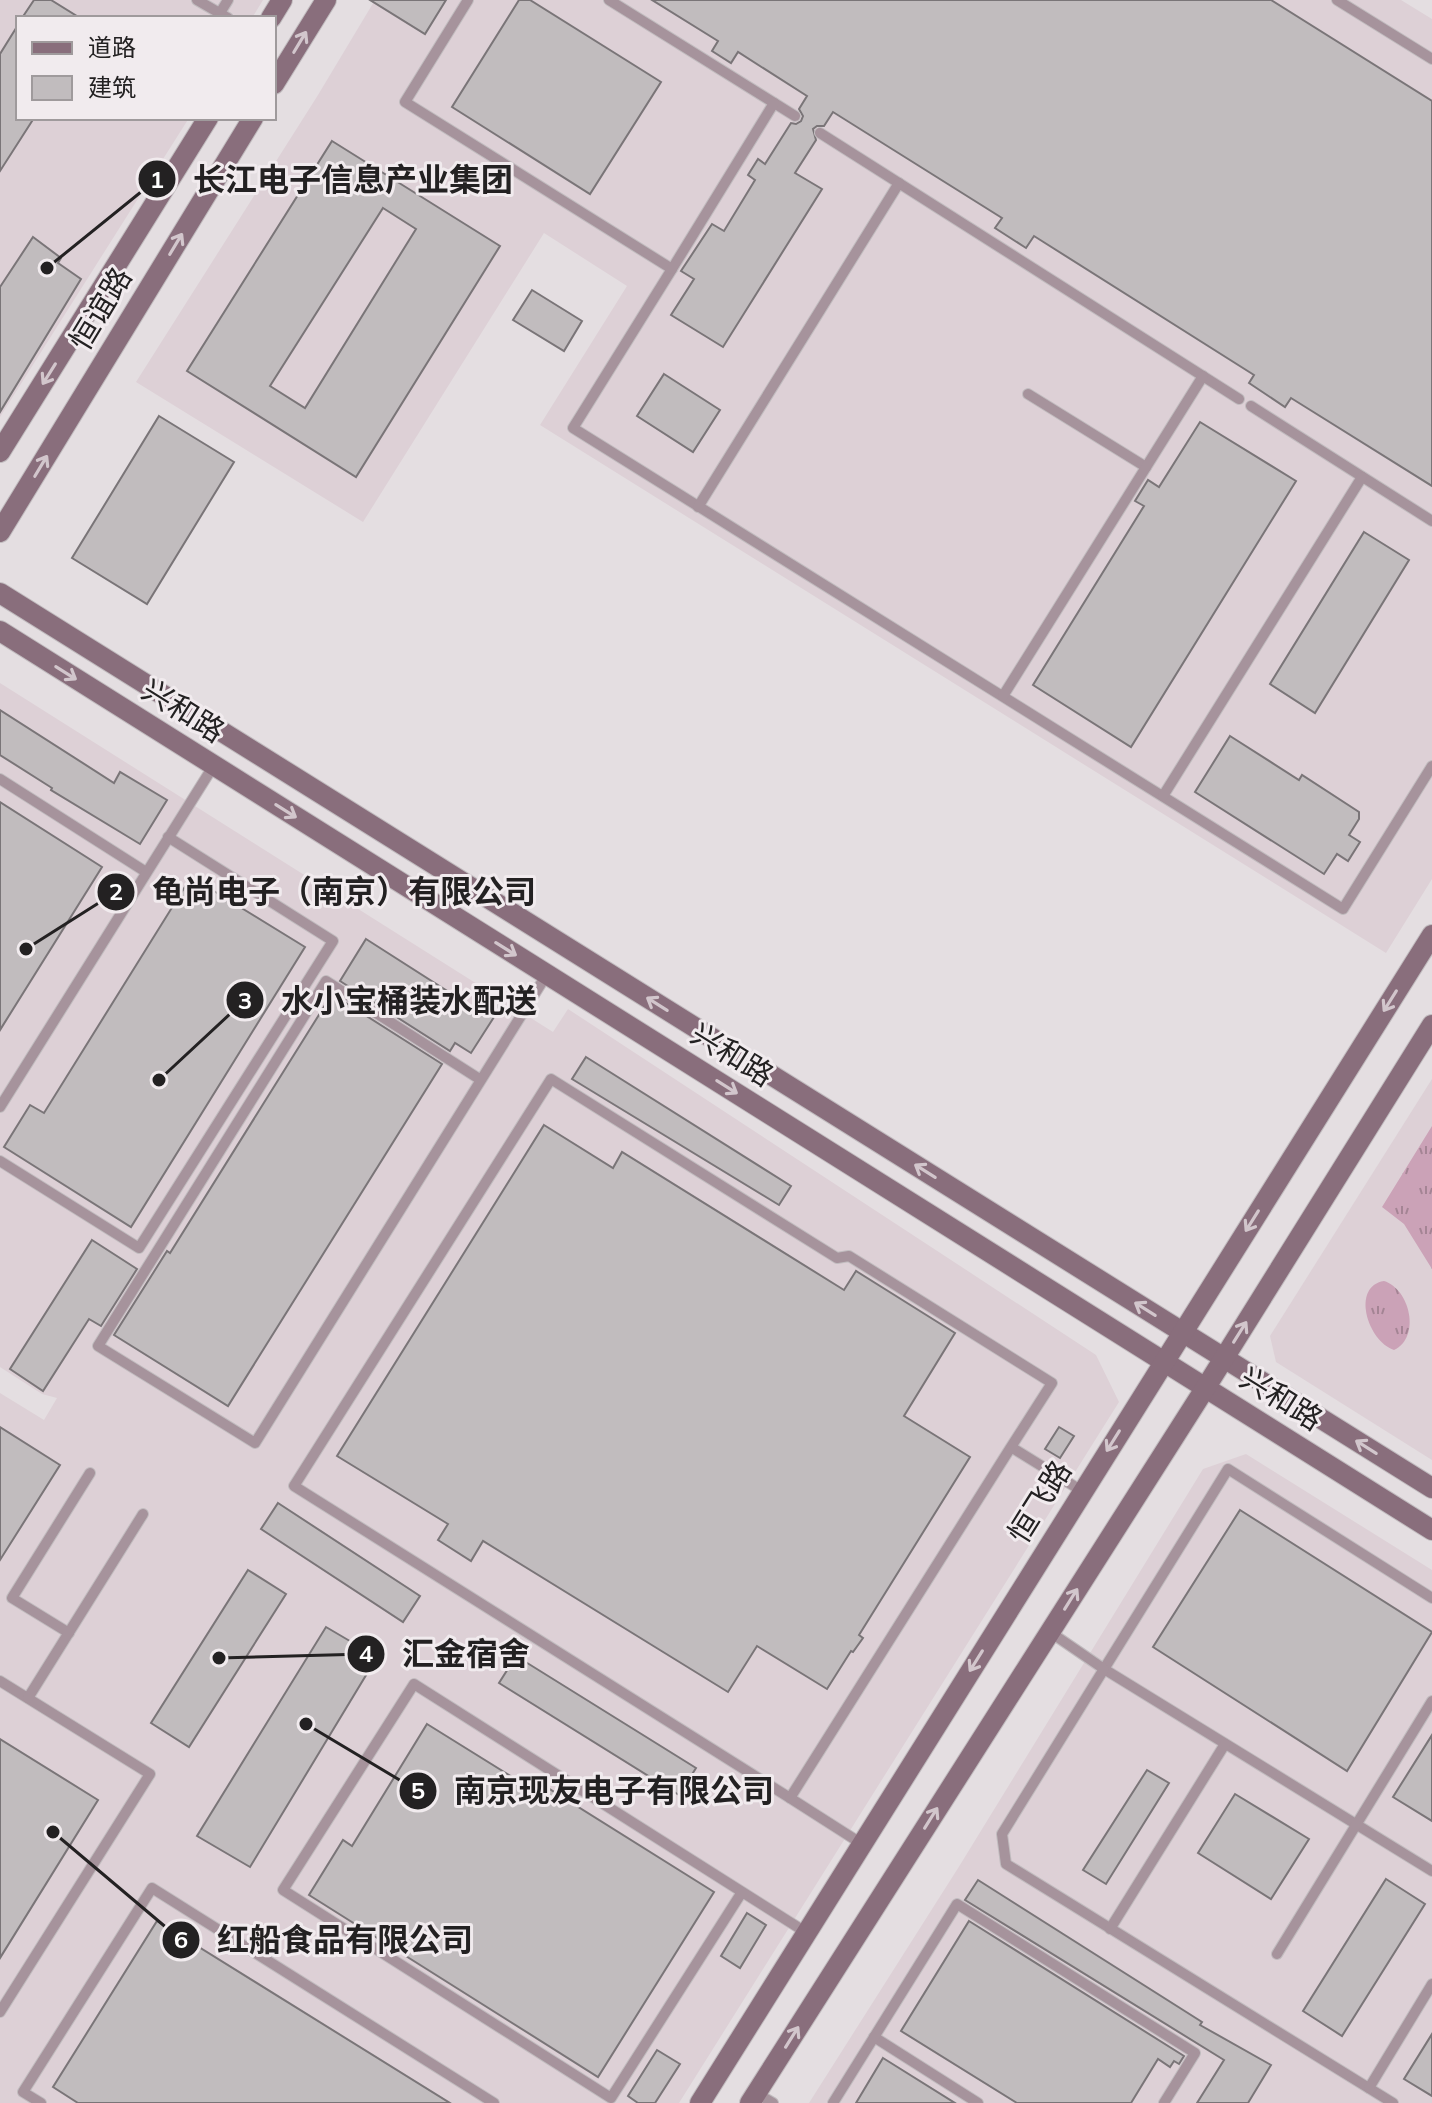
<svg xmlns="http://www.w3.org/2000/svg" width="1432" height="2103" viewBox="0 0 1432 2103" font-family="Mulish,'Noto Sans SC',sans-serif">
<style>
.built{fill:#ddd0d6}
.grass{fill:url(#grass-tufts)}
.building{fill:#c1bcbe;stroke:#7a7578;stroke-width:2;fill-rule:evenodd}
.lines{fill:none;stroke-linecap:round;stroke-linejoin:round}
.lane-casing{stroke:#c1bcbf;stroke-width:12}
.secondary-casing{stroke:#c1bcbf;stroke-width:22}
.lane{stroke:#a6939c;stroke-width:10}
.secondary{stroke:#896e7c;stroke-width:20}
.oneway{stroke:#d2c6cc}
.labels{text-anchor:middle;stroke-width:6;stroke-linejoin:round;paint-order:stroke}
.street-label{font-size:30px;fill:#232122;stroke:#f1ebee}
.leader{fill:none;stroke:#232122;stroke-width:3}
.callout-dot{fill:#232122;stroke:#f1ebee;stroke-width:3}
.mark-label{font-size:24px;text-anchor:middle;font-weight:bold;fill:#fff}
.callout-label{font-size:32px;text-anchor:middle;font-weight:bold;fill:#232122;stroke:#f1ebee;stroke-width:6;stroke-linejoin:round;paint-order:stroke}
</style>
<defs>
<pattern id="grass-tufts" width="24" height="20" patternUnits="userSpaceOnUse" patternTransform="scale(2)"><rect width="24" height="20" fill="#cba2b7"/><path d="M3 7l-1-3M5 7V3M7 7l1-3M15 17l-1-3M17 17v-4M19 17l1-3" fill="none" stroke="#a48494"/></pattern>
</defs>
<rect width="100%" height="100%" fill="#e4dee1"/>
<g class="built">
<path d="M0,0H263L252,18H18V118H189L0,417Z"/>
<path d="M375,0H1401L1432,19V879L1386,953L540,425L627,286L544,233L363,522L136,382L318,95Z"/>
<path d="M0,683L553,1032L568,1009L1096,1355L1119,1402L679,2103H0V1393L44,1420L57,1398L42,1394L0,1367Z"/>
<path d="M1432,1079V1460L1276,1362L1270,1336Z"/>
<path d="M1246,1454L1432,1570V2103H809L960,1865L1203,1469Z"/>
</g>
<g class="grass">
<path d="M1432,1126V1269L1404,1224L1382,1207Z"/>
<path d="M1384,1281C1410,1289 1421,1337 1394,1350C1367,1341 1351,1286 1384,1281Z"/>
</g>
<g class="building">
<path d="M34,0H51L80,18H22Z"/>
<path d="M370,0H446L425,34Z"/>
<path d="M519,0H530L661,82L590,194L452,107Z"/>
<path d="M652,0H1271L1432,101V486L1291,398L1285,407L1249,383L1254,375L1034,236L1026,248L995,228L1002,218L833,112L824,126H817L813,129L816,140L795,173L822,189L723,347L671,315L694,279L681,271L712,224L724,231L755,180L748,175L758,159L765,164L791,123L796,124L801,121L803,116L799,109L807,96L738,52L731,63L712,51L718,41Z"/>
<path d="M18,25V118H34L0,171V54Z"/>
<path d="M332,141L500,246L356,477L187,371ZM383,208L416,229L305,408L270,386Z"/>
<path d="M33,237L61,258L58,263L81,279L0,412V287Z"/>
<path d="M532,290L582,321L564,351L513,320Z"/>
<path d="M664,374L720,410L693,452L637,416Z"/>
<path d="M159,416L234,462L147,604L72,558Z"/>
<path d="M1200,422L1296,481L1131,747L1033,685L1144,506L1135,501L1148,480L1159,487Z"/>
<path d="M1364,532L1409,560L1315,713L1270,684Z"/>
<path d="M0,710L114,783L120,772L167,800L140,844L51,790L52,788L0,755Z"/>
<path d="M1230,736L1299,780L1302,775L1359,812V819L1349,835L1360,842L1348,861L1337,854L1324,874L1195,792Z"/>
<path d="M0,802L102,867L0,1030Z"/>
<path d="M191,877L305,947L131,1227L4,1147L30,1105L44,1113Z"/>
<path d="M366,939L474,1008L484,991L503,1003L471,1053L455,1043L450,1051L340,981Z"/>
<path d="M332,994L442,1064L228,1406L114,1335L167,1251L170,1253Z"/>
<path d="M586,1057L791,1186L779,1205L572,1079Z"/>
<path d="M544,1125L613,1168L622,1152L844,1290L856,1271L955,1333L904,1416L970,1457L859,1635L863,1638L853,1652L851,1651L827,1689L757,1646L728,1692L483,1541L471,1561L438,1540L448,1524L337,1456Z"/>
<path d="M92,1240L137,1269L101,1326L89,1319L43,1391L10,1369Z"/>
<path d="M0,1427L60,1465L0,1560Z"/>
<path d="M1059,1427L1074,1436L1060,1458L1045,1449Z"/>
<path d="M278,1503L420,1596L403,1622L261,1529Z"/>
<path d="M1240,1510L1432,1632L1347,1771L1153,1647Z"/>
<path d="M248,1570L286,1594L189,1747L151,1723Z"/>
<path d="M326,1627L377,1657L250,1867L197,1836Z"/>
<path d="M516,1656L696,1768L679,1795L499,1683Z"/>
<path d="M427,1724L538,1793L543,1785L714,1892L598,2077L309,1895L343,1840L352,1846Z"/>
<path d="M1432,1735V1821L1393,1797Z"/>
<path d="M0,1739L98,1800L0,1958Z"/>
<path d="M1147,1770L1169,1783L1106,1884L1083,1870Z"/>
<path d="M1235,1794L1309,1839L1271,1899L1198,1853Z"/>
<path d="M1386,1879L1425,1904L1342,2036L1303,2011Z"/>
<path d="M978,1880L1202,2022L1200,2025L1271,2065L1248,2103H1197L1224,2060L965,1900Z"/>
<path d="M747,1913L766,1925L740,1968L721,1956Z"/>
<path d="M157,1921L450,2103H78L53,2087Z"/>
<path d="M969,1921L1184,2056L1179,2064L1174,2061L1170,2067L1158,2059L1131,2103H1017L901,2031Z"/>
<path d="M1432,2034V2096L1404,2079Z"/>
<path d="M657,2050L680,2064L655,2103H638L628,2096Z"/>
<path d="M883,2058L955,2103H856Z"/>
</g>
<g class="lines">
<defs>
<g id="lane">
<path d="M197,0L228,18"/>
<path d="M468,0L405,102L672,269L573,428L1343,909L1432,766"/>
<path d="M609,0L795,116"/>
<path d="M1337,0L1432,59"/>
<path d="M220,13L228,0"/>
<path d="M820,133L1239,399"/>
<path d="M672,269L774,103"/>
<path d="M1028,394L1146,467"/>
<path d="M1251,406L1432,521"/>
<path d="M698,507L899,183"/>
<path d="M1003,696L1203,376"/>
<path d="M0,779L146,872"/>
<path d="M1163,796L1362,477"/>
<path d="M481,1080L326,981L98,1346L255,1443L547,974"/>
<path d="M0,1107L214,765"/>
<path d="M0,1161L139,1248L333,941L168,837"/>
<path d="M1011,1447L790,1798L294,1486L551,1079L837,1258L849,1256L1052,1383L1011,1447L1082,1491"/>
<path d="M1432,1598L1228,1469L1104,1669L1432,1871"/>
<path d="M1050,1632L1104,1669L1002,1834L1006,1864L1393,2103"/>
<path d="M69,1633L12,1598L90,1473"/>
<path d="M0,1681L150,1774L0,2012"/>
<path d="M28,1698L143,1514"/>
<path d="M790,1798L862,1844"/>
<path d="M742,1892L611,2098L283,1890L414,1684L807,1933"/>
<path d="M1110,1929L1225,1744"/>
<path d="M1277,1954L1432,1701"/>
<path d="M874,2037L978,2103"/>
<path d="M1369,2088L1432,1984"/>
<path d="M756,2093L773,2103"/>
<path d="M41,2103L23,2092L152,1888L494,2103"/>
<path d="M833,2103L957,1904L1195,2053L1164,2103"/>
</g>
<g id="secondary">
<path d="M271,18L282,0"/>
<path d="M274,84L326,0"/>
<path d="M0,452L208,118"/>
<path d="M0,532L253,118"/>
<path d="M0,593L1432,1488"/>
<path d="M0,631L1432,1530"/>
<path d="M700,2103L1432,935"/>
<path d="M750,2103L1206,1387L1432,1025"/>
</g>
</defs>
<use href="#lane" class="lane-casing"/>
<use href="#secondary" class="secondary-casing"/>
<use href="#lane" class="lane"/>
<use href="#secondary" class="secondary"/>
</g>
<defs><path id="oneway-shaft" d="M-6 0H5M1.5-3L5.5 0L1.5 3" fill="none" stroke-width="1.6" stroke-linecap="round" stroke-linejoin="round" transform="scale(2)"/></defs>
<g class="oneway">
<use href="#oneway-shaft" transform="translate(300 42) rotate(-59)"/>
<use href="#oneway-shaft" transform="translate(176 244) rotate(-59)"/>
<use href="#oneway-shaft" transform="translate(49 374) rotate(122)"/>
<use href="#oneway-shaft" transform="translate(41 466) rotate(-59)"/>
<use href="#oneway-shaft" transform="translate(66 673) rotate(32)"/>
<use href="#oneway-shaft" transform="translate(286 811) rotate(32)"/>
<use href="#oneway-shaft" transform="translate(506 949) rotate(32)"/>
<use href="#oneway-shaft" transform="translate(1390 1001) rotate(122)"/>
<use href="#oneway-shaft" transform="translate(657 1004) rotate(-148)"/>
<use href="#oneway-shaft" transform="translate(727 1087) rotate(32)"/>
<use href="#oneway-shaft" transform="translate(925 1171) rotate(-148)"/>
<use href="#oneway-shaft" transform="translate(1252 1221) rotate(122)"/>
<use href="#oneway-shaft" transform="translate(1145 1309) rotate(-148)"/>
<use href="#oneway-shaft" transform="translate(1240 1332) rotate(-58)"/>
<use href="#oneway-shaft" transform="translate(1113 1441) rotate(122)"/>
<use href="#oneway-shaft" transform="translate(1366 1447) rotate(-148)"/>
<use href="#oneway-shaft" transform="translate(1071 1599) rotate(-58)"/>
<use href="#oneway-shaft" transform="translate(976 1661) rotate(122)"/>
<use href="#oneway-shaft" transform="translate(931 1818) rotate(-58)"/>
<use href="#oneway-shaft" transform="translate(792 2037) rotate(-58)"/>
</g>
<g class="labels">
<g class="street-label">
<text transform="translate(101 309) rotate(-59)" y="10">恒谊路</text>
<text transform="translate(183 711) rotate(32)" y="10">兴和路</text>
<text transform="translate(732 1055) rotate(32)" y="10">兴和路</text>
<text transform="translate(1281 1399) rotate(32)" y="10">兴和路</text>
<text transform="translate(1040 1502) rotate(-58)" y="10">恒飞路</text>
</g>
</g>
<path class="leader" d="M47 268L157 179M26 949L116 892M159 1080L245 1000M219 1658L366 1654M306 1724L418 1791M53 1832L181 1940"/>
<g class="callout-dot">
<circle cx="47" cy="268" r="8"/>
<circle cx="26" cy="949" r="8"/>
<circle cx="159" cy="1080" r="8"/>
<circle cx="219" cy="1658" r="8"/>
<circle cx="306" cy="1724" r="8"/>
<circle cx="53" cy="1832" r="8"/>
<circle cx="157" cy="179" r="20"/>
<circle cx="116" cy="892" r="20"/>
<circle cx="245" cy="1000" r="20"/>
<circle cx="366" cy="1654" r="20"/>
<circle cx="418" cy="1791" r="20"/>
<circle cx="181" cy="1940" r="20"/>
</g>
<g class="mark-label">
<text x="157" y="188">1</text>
<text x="116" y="900">2</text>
<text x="245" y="1009">3</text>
<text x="366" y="1662">4</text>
<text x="418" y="1799">5</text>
<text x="181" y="1948">6</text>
</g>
<g class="callout-label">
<text x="353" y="191">长江电子信息产业集团</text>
<text x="344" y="903">龟尚电子（南京）有限公司</text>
<text x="409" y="1012">水小宝桶装水配送</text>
<text x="466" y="1665">汇金宿舍</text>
<text x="614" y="1802">南京现友电子有限公司</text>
<text x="345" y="1951">红船食品有限公司</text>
</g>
<rect x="16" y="16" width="260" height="104" fill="#f1ebee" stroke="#9f9a9c" stroke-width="2"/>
<rect x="32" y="42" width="40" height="12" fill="#896e7c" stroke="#9f9a9c" stroke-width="2"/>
<text x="88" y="56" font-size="24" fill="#232122">道路</text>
<rect x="32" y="76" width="40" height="24" fill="#c1bcbe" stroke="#9f9a9c" stroke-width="2"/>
<text x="88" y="96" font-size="24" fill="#232122">建筑</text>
</svg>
